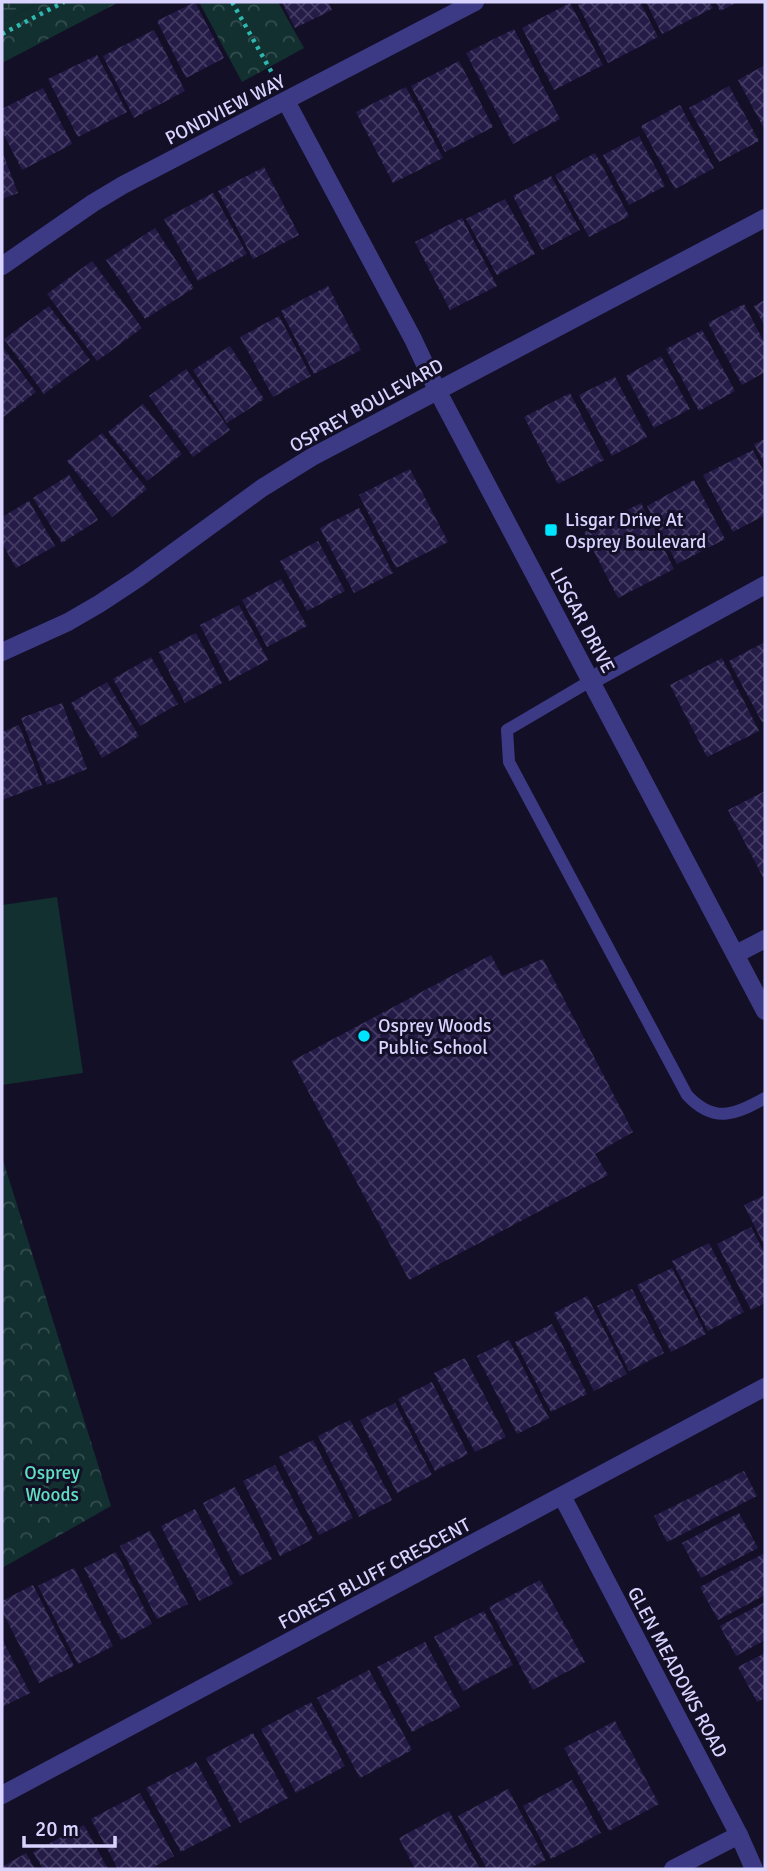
<svg xmlns="http://www.w3.org/2000/svg" width="767" height="1871" viewBox="0 0 767 1871" font-family="Signika,sans-serif">
<style>
.wetland{fill:url(#wetland-marsh)}
.park{fill:url(#park-crowns)}
.garden{fill:#12302f}
.building{fill:url(#building-cross-hatch)}
.lines{fill:none;stroke-linecap:round;stroke-linejoin:round}
.path{stroke:#2fb8b0;stroke-width:4.5;stroke-dasharray:3.5 5;stroke-linecap:butt}
.service{stroke:#3d3a85;stroke-width:12}
.minor{stroke:#3d3a85;stroke-width:18}
.tertiary{stroke:#3d3a85;stroke-width:18}
.poi-dot{fill:#00e5ff;stroke:#130f26;stroke-width:2.5}
.labels{text-anchor:middle;stroke-width:6;stroke-linejoin:round;paint-order:stroke}
.street-label{font-size:19px;fill:#d9d4ff;stroke:#130f26}
.poi-label{font-size:19px;fill:#d9d4ff;stroke:#130f26;text-anchor:start}
.park-label{font-size:19px;fill:#5fe0c0;stroke:#130f26}
</style>
<defs>
<pattern id="wetland-marsh" width="20" height="14" patternUnits="userSpaceOnUse" patternTransform="scale(1.75)"><rect width="20" height="14" fill="#12302f"/><path d="M1 5h8M5 5V1M11 12h8M15 12V8" fill="none" stroke="#344d4e"/></pattern>
<pattern id="park-crowns" width="20" height="18" patternUnits="userSpaceOnUse" patternTransform="scale(1.75)"><rect width="20" height="18" fill="#12302f"/><path d="M2 6a3 3 0 1 1 6 0M12 15a3 3 0 1 1 6 0" fill="none" stroke="#344d4e"/></pattern>
<pattern id="building-cross-hatch" width="8" height="8" patternUnits="userSpaceOnUse" patternTransform="scale(1.75)"><rect width="8" height="8" fill="#241b47"/><path d="M0 0l8 8M0 8l8-8" fill="none" stroke="#433b63"/></pattern>
</defs>
<rect width="100%" height="100%" fill="#130f26"/>
<path class="wetland" d="M2,2H39L2,22Z"/>
<g class="park">
<path d="M39,2H119L2,63V22Z"/>
<path d="M199,2H278L304,48L242,82Z"/>
<path d="M2,1157L111,1506L2,1568Z"/>
</g>
<path class="garden" d="M57,897L83,1073L2,1085V905Z"/>
<g class="building">
<path d="M195,2L224,58L186,78L157,21Z"/>
<path d="M282,2H328L332,10L295,28Z"/>
<path d="M584,2H640L658,37L608,63L578,5Z"/>
<path d="M646,2H709L713,8L662,34Z"/>
<path d="M716,2H738L720,11Z"/>
<path d="M570,3L603,65L554,90L522,28Z"/>
<path d="M514,29L560,119L513,144L466,53Z"/>
<path d="M154,30L185,91L134,118L103,56Z"/>
<path d="M97,55L127,112L78,137L48,79Z"/>
<path d="M459,61L493,127L445,152L411,86Z"/>
<path d="M765,65V130L738,80Z"/>
<path d="M729,86L759,141L719,162L689,108Z"/>
<path d="M406,87L443,158L393,183L356,112Z"/>
<path d="M43,88L72,144L22,170L2,131V109Z"/>
<path d="M680,105L714,168L675,189L641,126Z"/>
<path d="M639,136L665,186L629,205L603,155Z"/>
<path d="M2,151L18,193L2,199Z"/>
<path d="M595,153L629,216L589,237L555,175Z"/>
<path d="M264,167L299,235L253,259L218,191Z"/>
<path d="M551,176L580,230L542,250L513,196Z"/>
<path d="M213,193L247,254L198,281L164,219Z"/>
<path d="M505,199L535,254L497,275L466,219Z"/>
<path d="M462,218L497,286L450,310L415,242Z"/>
<path d="M155,228L194,288L145,319L106,260Z"/>
<path d="M92,261L142,328L97,361L47,294Z"/>
<path d="M328,286L361,350L314,374L281,311Z"/>
<path d="M765,300V327L754,306Z"/>
<path d="M744,304L765,344V372L742,385L708,323Z"/>
<path d="M49,306L90,360L44,394L4,339Z"/>
<path d="M279,316L311,376L273,397L240,337Z"/>
<path d="M702,330L735,391L699,411L666,349Z"/>
<path d="M2,346L36,392L2,418Z"/>
<path d="M230,346L264,399L227,423L193,370Z"/>
<path d="M661,356L690,409L654,428L626,376Z"/>
<path d="M186,369L230,430L193,457L149,396Z"/>
<path d="M615,377L647,437L612,456L579,395Z"/>
<path d="M570,393L604,460L558,484L524,417Z"/>
<path d="M143,404L182,454L147,481L108,432Z"/>
<path d="M102,433L147,489L112,517L67,461Z"/>
<path d="M765,439V465L754,444Z"/>
<path d="M753,450L765,474V515L733,532L703,475Z"/>
<path d="M410,469L448,542L396,568L359,495Z"/>
<path d="M69,475L98,520L62,543L33,498Z"/>
<path d="M694,480L725,539L677,564L647,506Z"/>
<path d="M29,501L55,546L16,568L2,543V517Z"/>
<path d="M641,503L674,569L618,598L584,532Z"/>
<path d="M359,508L393,573L354,593L320,528Z"/>
<path d="M318,541L345,591L307,611L280,561Z"/>
<path d="M281,579L307,626L267,647L242,600Z"/>
<path d="M239,605L268,660L229,681L200,625Z"/>
<path d="M196,633L222,683L185,703L159,652Z"/>
<path d="M765,642V721L762,722L729,661Z"/>
<path d="M151,657L178,704L140,726L113,679Z"/>
<path d="M722,658L759,731L707,757L670,685Z"/>
<path d="M107,682L139,736L102,758L71,703Z"/>
<path d="M62,703L87,769L47,785L21,718Z"/>
<path d="M19,725L42,785L2,800V732Z"/>
<path d="M765,791V881L728,810Z"/>
<path d="M491,955L502,976L543,959L633,1132L595,1154L608,1175L409,1280L292,1061Z"/>
<path d="M765,1195V1247L744,1205Z"/>
<path d="M751,1227L765,1254V1303L751,1310L717,1244Z"/>
<path d="M709,1243L744,1312L708,1331L672,1261Z"/>
<path d="M672,1268L706,1334L671,1352L637,1285Z"/>
<path d="M632,1289L664,1353L629,1371L597,1306Z"/>
<path d="M587,1296L627,1374L594,1391L554,1313Z"/>
<path d="M552,1324L587,1394L551,1412L515,1342Z"/>
<path d="M509,1340L549,1418L517,1434L477,1356Z"/>
<path d="M465,1358L506,1437L475,1452L434,1373Z"/>
<path d="M432,1382L468,1454L435,1471L398,1399Z"/>
<path d="M395,1403L432,1475L397,1493L360,1420Z"/>
<path d="M350,1420L392,1500L359,1517L318,1436Z"/>
<path d="M313,1440L353,1518L319,1535L279,1457Z"/>
<path d="M275,1465L313,1539L280,1556L243,1481Z"/>
<path d="M744,1471L757,1496L667,1542L654,1516Z"/>
<path d="M235,1487L272,1559L240,1576L203,1503Z"/>
<path d="M195,1509L233,1584L199,1601L161,1526Z"/>
<path d="M739,1513L758,1548L701,1578L682,1543Z"/>
<path d="M150,1531L188,1604L157,1619L120,1546Z"/>
<path d="M116,1552L152,1624L121,1640L84,1568Z"/>
<path d="M765,1553V1595L718,1620L700,1587Z"/>
<path d="M74,1568L113,1646L78,1664L38,1586Z"/>
<path d="M540,1580L585,1662L533,1690L489,1607Z"/>
<path d="M33,1585L74,1666L39,1683L2,1611V1601Z"/>
<path d="M765,1602V1640L736,1656L720,1626Z"/>
<path d="M484,1611L513,1665L463,1691L434,1637Z"/>
<path d="M2,1639L30,1693L2,1707Z"/>
<path d="M425,1642L460,1707L412,1732L377,1667Z"/>
<path d="M765,1653V1698L757,1702L738,1667Z"/>
<path d="M369,1670L412,1750L360,1778L317,1698Z"/>
<path d="M311,1702L345,1766L296,1793L261,1729Z"/>
<path d="M615,1721L659,1804L609,1831L564,1748Z"/>
<path d="M253,1733L288,1798L240,1823L206,1758Z"/>
<path d="M196,1762L231,1826L181,1852L146,1788Z"/>
<path d="M572,1780L601,1833L551,1859L523,1806Z"/>
<path d="M508,1789L546,1860L528,1869H487L458,1816Z"/>
<path d="M140,1793L174,1856L150,1869H118L91,1819Z"/>
<path d="M449,1811L480,1869H415L399,1838Z"/>
<path d="M84,1825L108,1869H43L33,1852Z"/>
<path d="M26,1853L35,1869H2V1867Z"/>
</g>
<g class="lines">
<g class="path">
<path d="M232,2L276,80"/>
<path d="M2,34L64,2"/>
</g>
<path class="service" d="M592,680L507,730L509,762L687,1095C714,1124 735,1115 765,1098"/>
<g class="minor">
<path d="M286,101L413,339L437,390"/>
<path d="M2,266L93,203L123,185L475,2"/>
<path d="M592,680L765,585"/>
<path d="M736,954L765,939"/>
<path d="M562,1496L739,1835L754,1869"/>
<path d="M2,1795L765,1387"/>
<path d="M673,1869L739,1835"/>
</g>
<g class="tertiary">
<path d="M437,390L765,1011"/>
<path d="M2,652L68,622L99,604L137,579L262,488L312,457L765,218"/>
</g>
</g>
<g class="poi-dot">
<rect x="544" y="523" width="14" height="14" rx="3.5"/>
<circle cx="364" cy="1036" r="7"/>
</g>
<g class="labels">
<g class="street-label">
<text transform="translate(225 109) rotate(-27)" y="7">PONDVIEW WAY</text>
<text transform="translate(366 405) rotate(-29)" y="7">OSPREY BOULEVARD</text>
<text transform="translate(583 620) rotate(62)" y="7">LISGAR DRIVE</text>
<text transform="translate(374 1573) rotate(-28)" y="7">FOREST BLUFF CRESCENT</text>
<text transform="translate(678 1672) rotate(62)" y="7">GLEN MEADOWS ROAD</text>
</g>
<g class="poi-label">
<text x="565" y="526">Lisgar Drive At<tspan x="565" dy="22">Osprey Boulevard</tspan></text>
<text x="378" y="1032">Osprey Woods<tspan x="378" dy="22">Public School</tspan></text>
</g>
<g class="park-label">
<text x="52" y="1479">Osprey<tspan x="52" dy="22">Woods</tspan></text>
</g>
</g>
<rect width="767" height="1871" fill="none" stroke="#d9d4ff" stroke-width="7"/>
<path d="M24 1836v10h91v-10" fill="none" stroke="#d9d4ff" stroke-width="3.5"/>
<text x="35" y="1836" font-size="21" fill="#d9d4ff" stroke="#130f26" stroke-width="5" paint-order="stroke">20 m</text>
</svg>
